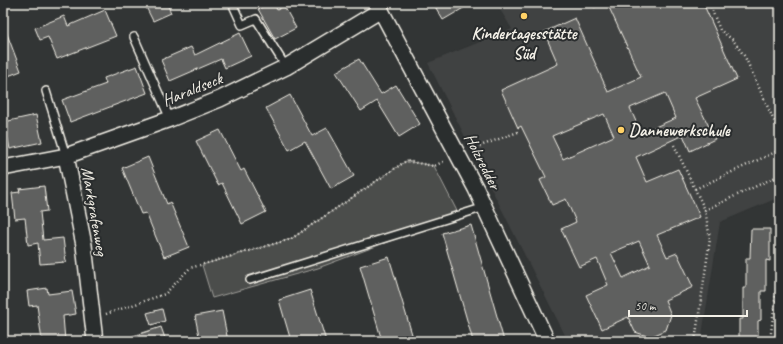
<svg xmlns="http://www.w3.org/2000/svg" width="783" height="344" viewBox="0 0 783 344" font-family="Caveat,sans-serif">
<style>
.built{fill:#404242}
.green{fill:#4b4d4c;stroke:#a09f9a}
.building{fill:#5f605f;stroke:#f4f1e8;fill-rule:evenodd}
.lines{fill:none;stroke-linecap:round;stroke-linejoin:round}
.service-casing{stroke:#f4f1e8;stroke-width:10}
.minor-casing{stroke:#f4f1e8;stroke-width:18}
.path{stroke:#f4f1e8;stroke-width:2.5;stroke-dasharray:1 3;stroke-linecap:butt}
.service{stroke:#2a2d2e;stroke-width:7}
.minor{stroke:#2a2d2e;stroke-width:15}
.poi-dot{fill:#ffd166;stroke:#2a2d2e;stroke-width:1.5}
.labels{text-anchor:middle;stroke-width:4;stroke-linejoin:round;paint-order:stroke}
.poi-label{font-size:17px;font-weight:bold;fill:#f4f1e8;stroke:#2a2d2e}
.street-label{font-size:17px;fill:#f4f1e8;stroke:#2a2d2e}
</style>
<rect width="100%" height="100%" fill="#323535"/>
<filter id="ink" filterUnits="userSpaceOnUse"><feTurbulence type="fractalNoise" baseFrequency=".025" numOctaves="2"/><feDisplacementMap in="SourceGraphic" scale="8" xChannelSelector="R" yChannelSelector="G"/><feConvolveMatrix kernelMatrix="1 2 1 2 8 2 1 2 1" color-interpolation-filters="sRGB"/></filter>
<g filter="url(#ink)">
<path class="built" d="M496,3H780V197L720,222L701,341H568L428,63L512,29Z"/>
<path class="green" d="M406,161L434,166L459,215L318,268L212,298L202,265L291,239Z"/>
<g class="building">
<path d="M144,3H167L171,13L153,21Z"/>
<path d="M270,3H274L277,10L284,6L296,28L275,39L258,9Z"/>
<path d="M433,3H472L443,20Z"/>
<path d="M607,3H703L737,79L695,98L715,139L690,151L683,135L636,157L647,182L678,169L700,217L657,235L667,257L677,253L693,287L665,300L671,315L666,330L650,337L635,332L628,317L602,329L586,295L608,285L597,259L579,267L561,229L576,222L566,199L552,205L540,180L546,177L521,126L518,128L501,90L558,64L544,32L575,18L608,92L641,77ZM665,93L676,118L641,133L630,108ZM604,114L614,136L563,159L552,136ZM639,241L650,265L623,278L611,253Z"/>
<path d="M105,10L116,36L57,59L48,37L40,40L35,28L64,16L68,26Z"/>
<path d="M3,26H4L21,71L3,78Z"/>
<path d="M240,33L251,56L225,68L221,59L170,81L161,60L191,47L195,55Z"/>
<path d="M359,59L381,94L396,85L420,124L399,137L377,101L361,111L336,72Z"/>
<path d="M137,66L147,93L70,122L62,100L106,84L104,78Z"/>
<path d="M290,95L312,136L327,128L354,176L331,189L305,141L289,150L266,108Z"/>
<path d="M36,115L42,142L10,149L4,122Z"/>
<path d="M220,130L241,171L244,169L266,212L242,224L222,183L218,185L196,141Z"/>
<path d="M148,157L167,204L170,202L189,247L164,257L146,213L141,214L122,168Z"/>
<path d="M44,186L47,211L40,212L43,240L63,238L66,262L40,264L38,243L28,245L25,218L15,219L12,193L20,192L19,189Z"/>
<path d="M471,225L504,341H473L442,233Z"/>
<path d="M751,229H770V261L766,260V291H761V320L758,321V341H739V319H743V288H746V258H750Z"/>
<path d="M389,257L414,341H382L360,266Z"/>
<path d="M47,288L48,294L72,291L76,314L63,316L65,341H42L37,305L29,306L27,291Z"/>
<path d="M310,290L326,341H291L279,300Z"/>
<path d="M162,309L165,321L151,325L147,313Z"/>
<path d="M222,311L228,341H200L195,316Z"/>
<path d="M161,327L166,341H127V338Z"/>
</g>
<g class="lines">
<defs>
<g id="service">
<path d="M232,3L242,25L256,19L286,67"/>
<path d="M134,37L170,119"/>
<path d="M46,91L66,156"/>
<path d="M250,280L485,207"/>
</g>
<g id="minor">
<path d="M377,3L476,189L547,341"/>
<path d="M66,156L84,245L95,341"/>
<path d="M3,168L66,156L170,119L220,99L286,67L381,10"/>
</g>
</defs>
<use href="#service" class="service-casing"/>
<use href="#minor" class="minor-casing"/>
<g class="path">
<path d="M593,3L596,9"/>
<path d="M709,3L720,30L733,40L745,57L780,134"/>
<path d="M674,145L705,210"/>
<path d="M472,149L518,132"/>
<path d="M695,189L780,150"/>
<path d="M106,314L165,294L190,268L291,239L406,161L434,166L445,161"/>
<path d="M695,341L710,239L705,210L780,175"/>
<path d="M770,341L780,260"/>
</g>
<use href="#service" class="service"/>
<use href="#minor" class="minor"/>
</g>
</g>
<g class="poi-dot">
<circle cx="524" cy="16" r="4"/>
<circle cx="621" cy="130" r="4"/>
</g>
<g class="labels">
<g class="poi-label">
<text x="524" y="39">Kindertagesstätte<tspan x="524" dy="20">Süd</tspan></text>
<text x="629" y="136" text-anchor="start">Dannewerkschule</text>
</g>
<g class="street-label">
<text transform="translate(192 89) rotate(-22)" y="6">Haraldseck</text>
<text transform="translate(483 161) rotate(63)" y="6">Holzredder</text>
<text transform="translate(95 211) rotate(80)" y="6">Markgrafenweg</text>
</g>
</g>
<rect width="783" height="344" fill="none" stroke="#2a2d2e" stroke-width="16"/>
<rect x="8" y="8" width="767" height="328" fill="none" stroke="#f4f1e8" stroke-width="1.5" filter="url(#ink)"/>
<path d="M629 310v6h118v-6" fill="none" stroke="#f4f1e8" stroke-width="2"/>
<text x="635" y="310" font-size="12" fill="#f4f1e8" stroke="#2a2d2e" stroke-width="3" paint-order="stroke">50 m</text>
</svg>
